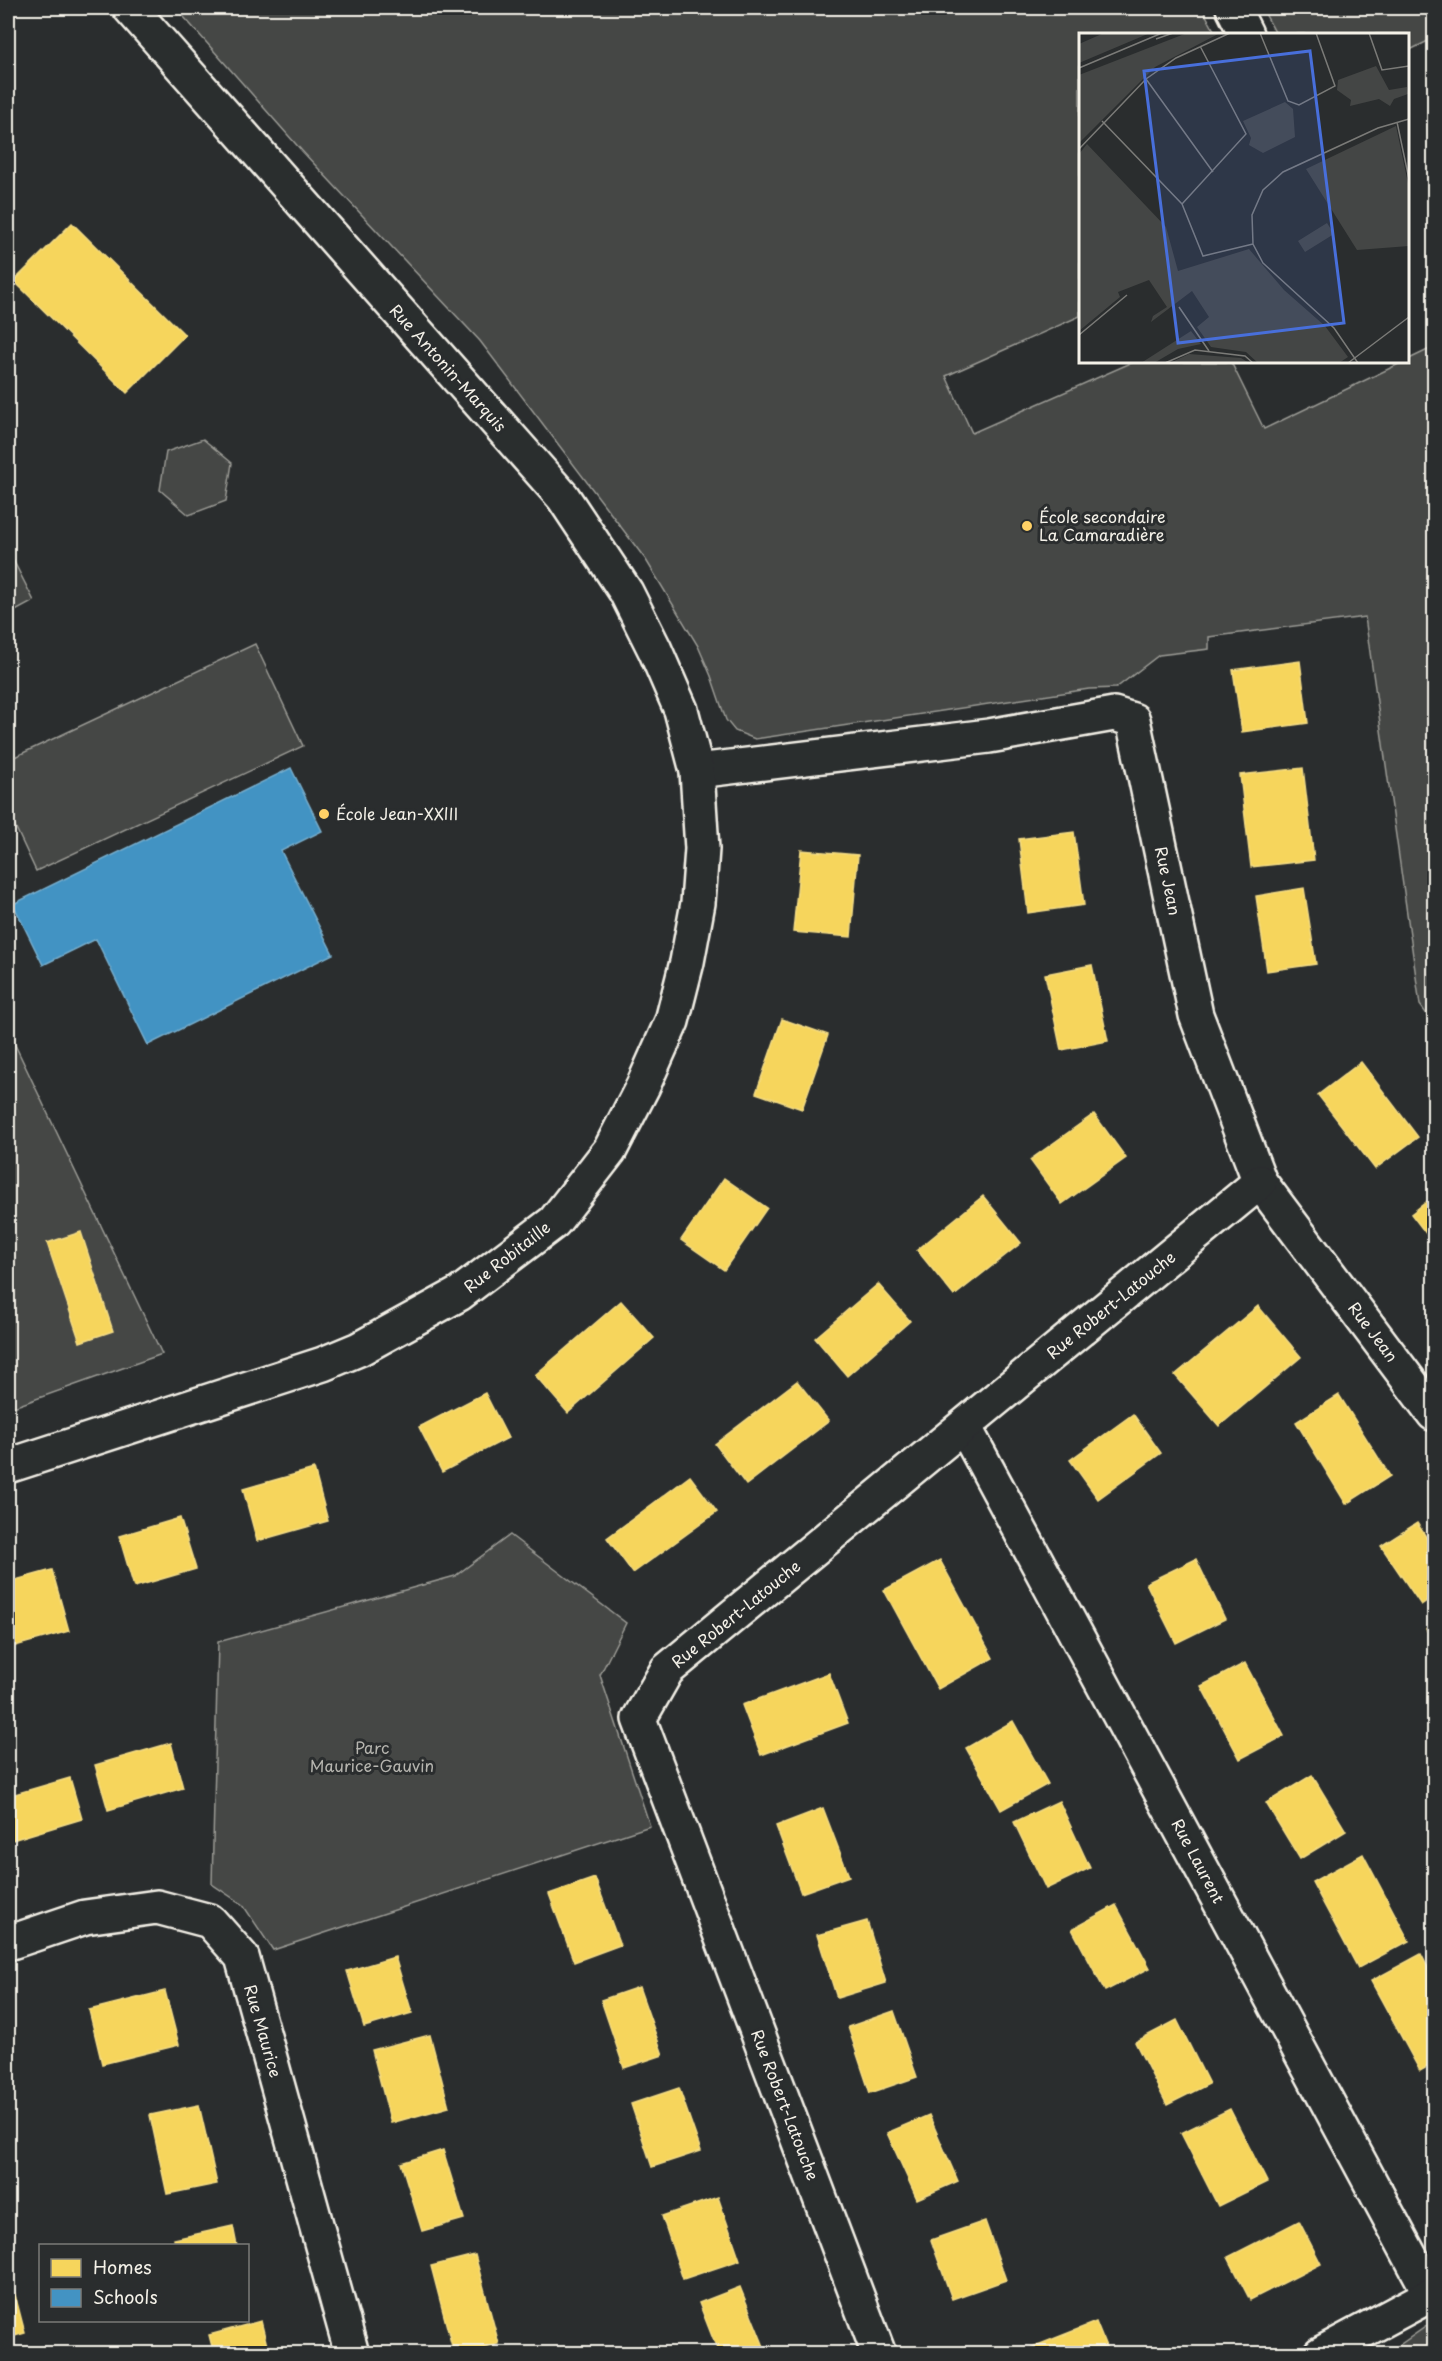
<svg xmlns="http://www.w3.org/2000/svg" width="1442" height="2361" viewBox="0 0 1442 2361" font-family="'Playpen Sans',sans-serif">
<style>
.green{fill:#444645;stroke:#9c9c96;stroke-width:1.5}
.homes{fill:#f6d55c;stroke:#f5dd86;stroke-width:1.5}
.schools{fill:#4393c3;stroke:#78afce;stroke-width:1.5}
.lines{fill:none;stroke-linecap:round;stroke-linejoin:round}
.minor-casing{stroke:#f4f1e8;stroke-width:38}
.minor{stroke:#2a2d2e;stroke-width:33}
.poi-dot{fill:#ffd166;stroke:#2a2d2e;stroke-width:2}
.labels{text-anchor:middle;stroke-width:6;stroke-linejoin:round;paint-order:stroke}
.street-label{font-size:16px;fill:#f4f1e8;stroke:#2a2d2e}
.poi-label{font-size:16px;fill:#f4f1e8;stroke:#2a2d2e;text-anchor:start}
.park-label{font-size:16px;fill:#b6b5af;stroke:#2a2d2e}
.inset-road{fill:none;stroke:#7b7b78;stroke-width:1.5}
.view{fill:#486fdb;fill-opacity:0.15;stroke:#486fdb;stroke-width:3}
.inset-edge{fill:none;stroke:#f4f1e8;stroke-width:3}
</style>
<rect width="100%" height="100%" fill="#2a2d2e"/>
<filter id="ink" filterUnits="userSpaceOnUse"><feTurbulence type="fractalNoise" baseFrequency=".0167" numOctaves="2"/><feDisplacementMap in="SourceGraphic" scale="12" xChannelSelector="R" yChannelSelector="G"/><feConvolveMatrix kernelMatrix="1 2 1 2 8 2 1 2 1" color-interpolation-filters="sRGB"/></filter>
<g filter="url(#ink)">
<g class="green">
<path d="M176,8H1202L1216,34H1080V316L946,376L972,433L1133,362H1231L1264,429L1434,347V1024L1420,1005L1365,617L1209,637V649L1159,655L1116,688L1089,689L755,739L735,731L726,720L711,676L698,646L646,560L480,341L302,151Z"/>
<path d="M1262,8H1434V38L1408,51V34H1276Z"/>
<path d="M203,439L232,463L226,501L189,515L160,490L166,452Z"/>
<path d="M8,550L34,601L8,615Z"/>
<path d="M255,644L303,746L36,871L8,811V760Z"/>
<path d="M8,1030L162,1354L8,1409Z"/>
<path d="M510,1535L626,1623L600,1675L650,1826L273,1950L243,1905L212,1884L218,1642L455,1576Z"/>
<path d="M1434,2321V2353H1388Z"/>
</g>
<g class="homes">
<path d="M72,223L185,335L127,393L14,281Z"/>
<path d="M1300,661L1308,723L1242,732L1233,670Z"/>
<path d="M1303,768L1314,860L1251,867L1240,775Z"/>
<path d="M1074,832L1084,905L1028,913L1019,839Z"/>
<path d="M801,850L858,855L851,937L793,932Z"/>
<path d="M1304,888L1316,964L1267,971L1256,896Z"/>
<path d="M1092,965L1108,1041L1061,1050L1045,974Z"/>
<path d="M782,1019L828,1035L802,1109L756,1093Z"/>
<path d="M1361,1062L1418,1137L1375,1169L1318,1095Z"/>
<path d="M1094,1114L1126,1158L1062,1204L1030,1160Z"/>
<path d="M724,1178L767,1208L724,1270L681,1240Z"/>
<path d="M983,1196L1021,1243L954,1296L917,1250Z"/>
<path d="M1434,1196V1244L1411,1214Z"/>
<path d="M81,1232L113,1331L80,1342L47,1243Z"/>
<path d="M878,1284L910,1321L847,1376L815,1338Z"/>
<path d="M621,1301L654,1338L568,1413L535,1375Z"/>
<path d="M1258,1306L1301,1357L1219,1426L1175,1375Z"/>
<path d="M797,1381L829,1421L746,1485L715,1444Z"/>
<path d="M485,1393L508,1438L442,1472L419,1427Z"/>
<path d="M1339,1395L1390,1476L1346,1504L1296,1422Z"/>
<path d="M1133,1414L1161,1453L1098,1499L1070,1460Z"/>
<path d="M314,1469L328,1521L257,1541L243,1489Z"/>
<path d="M690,1476L717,1512L633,1573L607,1538Z"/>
<path d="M180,1518L196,1569L134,1587L119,1536Z"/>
<path d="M1417,1523L1434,1549V1596L1421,1605L1381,1546Z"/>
<path d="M1196,1559L1225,1619L1176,1643L1146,1583Z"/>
<path d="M940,1560L993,1658L938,1689L884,1590Z"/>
<path d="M52,1570L69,1631L8,1648V1582Z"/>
<path d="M1434,1623V1642L1426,1629Z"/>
<path d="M1245,1663L1284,1736L1240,1759L1201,1686Z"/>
<path d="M829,1673L848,1723L761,1755L742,1705Z"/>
<path d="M1013,1721L1048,1784L1001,1810L966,1748Z"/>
<path d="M171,1743L183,1788L108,1810L95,1765Z"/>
<path d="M1312,1775L1346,1831L1300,1859L1266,1803Z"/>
<path d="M70,1778L82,1819L9,1841L8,1796Z"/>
<path d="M1059,1801L1090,1868L1046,1889L1014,1822Z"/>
<path d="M823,1808L849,1876L801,1893L776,1826Z"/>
<path d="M1363,1854L1409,1941L1358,1968L1312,1882Z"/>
<path d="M595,1878L620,1945L574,1962L549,1894Z"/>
<path d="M1116,1905L1150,1968L1105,1991L1072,1929Z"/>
<path d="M867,1921L886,1983L837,1998L817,1935Z"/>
<path d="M1421,1954L1434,1979V2063L1420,2071L1371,1981Z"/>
<path d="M395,1957L412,2013L364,2027L347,1971Z"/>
<path d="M639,1987L663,2055L624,2068L601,2000Z"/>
<path d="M165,1991L179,2045L102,2064L89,2010Z"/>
<path d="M894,2011L917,2077L870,2093L848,2027Z"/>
<path d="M1177,2020L1209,2084L1167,2105L1135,2042Z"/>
<path d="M430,2035L449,2107L391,2123L372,2050Z"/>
<path d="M679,2088L701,2151L652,2167L631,2104Z"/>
<path d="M199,2105L217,2184L167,2194L150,2115Z"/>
<path d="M1230,2109L1267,2182L1218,2206L1181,2133Z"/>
<path d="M929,2115L958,2181L917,2199L887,2133Z"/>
<path d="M443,2150L464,2219L422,2231L401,2163Z"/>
<path d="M718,2197L740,2260L683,2279L662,2216Z"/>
<path d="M985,2221L1006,2280L952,2299L931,2240Z"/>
<path d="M1299,2221L1321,2264L1250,2300L1228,2257Z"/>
<path d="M233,2226L237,2246H175L174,2239Z"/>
<path d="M475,2255L499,2344L464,2354H454L431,2266Z"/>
<path d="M8,2268L25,2333L8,2338Z"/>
<path d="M740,2287L767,2354H719L699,2303Z"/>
<path d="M261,2321L269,2354H214L209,2335Z"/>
<path d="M1096,2322L1109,2354H1015Z"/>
</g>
<path class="schools" d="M291,768L322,831L281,851L333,954L148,1045L96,939L43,965L13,904Z"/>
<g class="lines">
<defs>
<g id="minor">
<path d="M1233,8L1246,34"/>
<path d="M697,771L989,736L1114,714L1133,720L1196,1015L1260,1182L1434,1414"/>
<path d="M964,1426L1431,2295"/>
<path d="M8,1466L323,1364L359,1349L459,1294L554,1222L610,1150L643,1086L672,1021L687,962L698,903L702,849L697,771L681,710L655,650L626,592L563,497L130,8"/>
<path d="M8,1943L85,1917L157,1907L210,1921L242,1957L352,2354"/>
<path d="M879,2354L639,1719L667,1670L1260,1182"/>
<path d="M1320,2354L1434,2293"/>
</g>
</defs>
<use href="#minor" class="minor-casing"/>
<use href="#minor" class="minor"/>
</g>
</g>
<g class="poi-dot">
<circle cx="1027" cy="526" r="6"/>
<circle cx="324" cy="814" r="6"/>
</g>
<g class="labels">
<g class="street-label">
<text transform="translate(448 368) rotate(48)" y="6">Rue Antonin-Marquis</text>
<text transform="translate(1168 881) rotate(78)" y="6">Rue Jean</text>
<text transform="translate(507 1257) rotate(-38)" y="6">Rue Robitaille</text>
<text transform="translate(1111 1305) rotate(-39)" y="6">Rue Robert-Latouche</text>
<text transform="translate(1373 1332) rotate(53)" y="6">Rue Jean</text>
<text transform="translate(736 1614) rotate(-39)" y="6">Rue Robert-Latouche</text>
<text transform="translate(1198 1861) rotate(62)" y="6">Rue Laurent</text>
<text transform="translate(263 2031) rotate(74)" y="6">Rue Maurice</text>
<text transform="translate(785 2105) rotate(69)" y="6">Rue Robert-Latouche</text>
</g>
<g class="poi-label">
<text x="1039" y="523">École secondaire<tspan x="1039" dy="18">La Camaradière</tspan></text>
<text x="336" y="820">École Jean-XXIII</text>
</g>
<g class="park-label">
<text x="372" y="1754">Parc<tspan x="372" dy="18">Maurice-Gauvin</tspan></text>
</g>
</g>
<g transform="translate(1079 33)">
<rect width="330" height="330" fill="#2a2d2e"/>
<path d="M25,0H71L0,30V11ZM108,0H141L76,34L0,110V42ZM297,33L310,57L328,54L329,61L315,66L311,73L300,66L271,73L272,67L258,57L259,47ZM206,69L214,76L216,104L184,120L170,112L172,105L164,88ZM317,93L330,155V213L278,217L227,136ZM8,111L87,194L99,238L170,216L205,257L246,293L269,324L260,330H179L167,319L132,314L118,294L130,284L113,258L72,289L74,283L88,274L70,247L39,259L41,264L0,298V121ZM248,190L255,201L226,219L219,208ZM112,298L122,311L99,316L75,330H62ZM110,321L162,325L170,330H91Z" fill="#444645"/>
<path class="inset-road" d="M181,0L209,68L220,72L256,53L237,0M290,0L303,37L330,33M77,6L94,0M0,35L83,0M67,46L134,139M23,88L103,171L124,223L174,211M318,89L330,146M0,116L67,46L97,25L151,0M103,171L167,101L121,13M100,274L130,318M0,302L48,262M86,330L116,317L166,323L174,330M269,330L330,284M279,330L255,295L184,230L174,211L173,182L184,157L204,139L299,95L330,86"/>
<path class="view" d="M231,18L265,290L99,310L65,38Z"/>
<rect width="330" height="330" class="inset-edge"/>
</g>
<rect width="1442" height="2361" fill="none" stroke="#2a2d2e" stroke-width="30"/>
<rect x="15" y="15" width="1412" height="2331" fill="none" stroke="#f4f1e8" stroke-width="2" filter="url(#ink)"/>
<rect x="39" y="2244" width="210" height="78" fill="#2a2d2e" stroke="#7b7b78" stroke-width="1.5"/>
<rect x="51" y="2259" width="30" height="18" fill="#f6d55c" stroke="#7b7b78" stroke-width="1.5"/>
<text x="93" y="2274" font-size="18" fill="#f4f1e8">Homes</text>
<rect x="51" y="2289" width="30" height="18" fill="#4393c3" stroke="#7b7b78" stroke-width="1.5"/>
<text x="93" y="2304" font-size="18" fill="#f4f1e8">Schools</text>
</svg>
